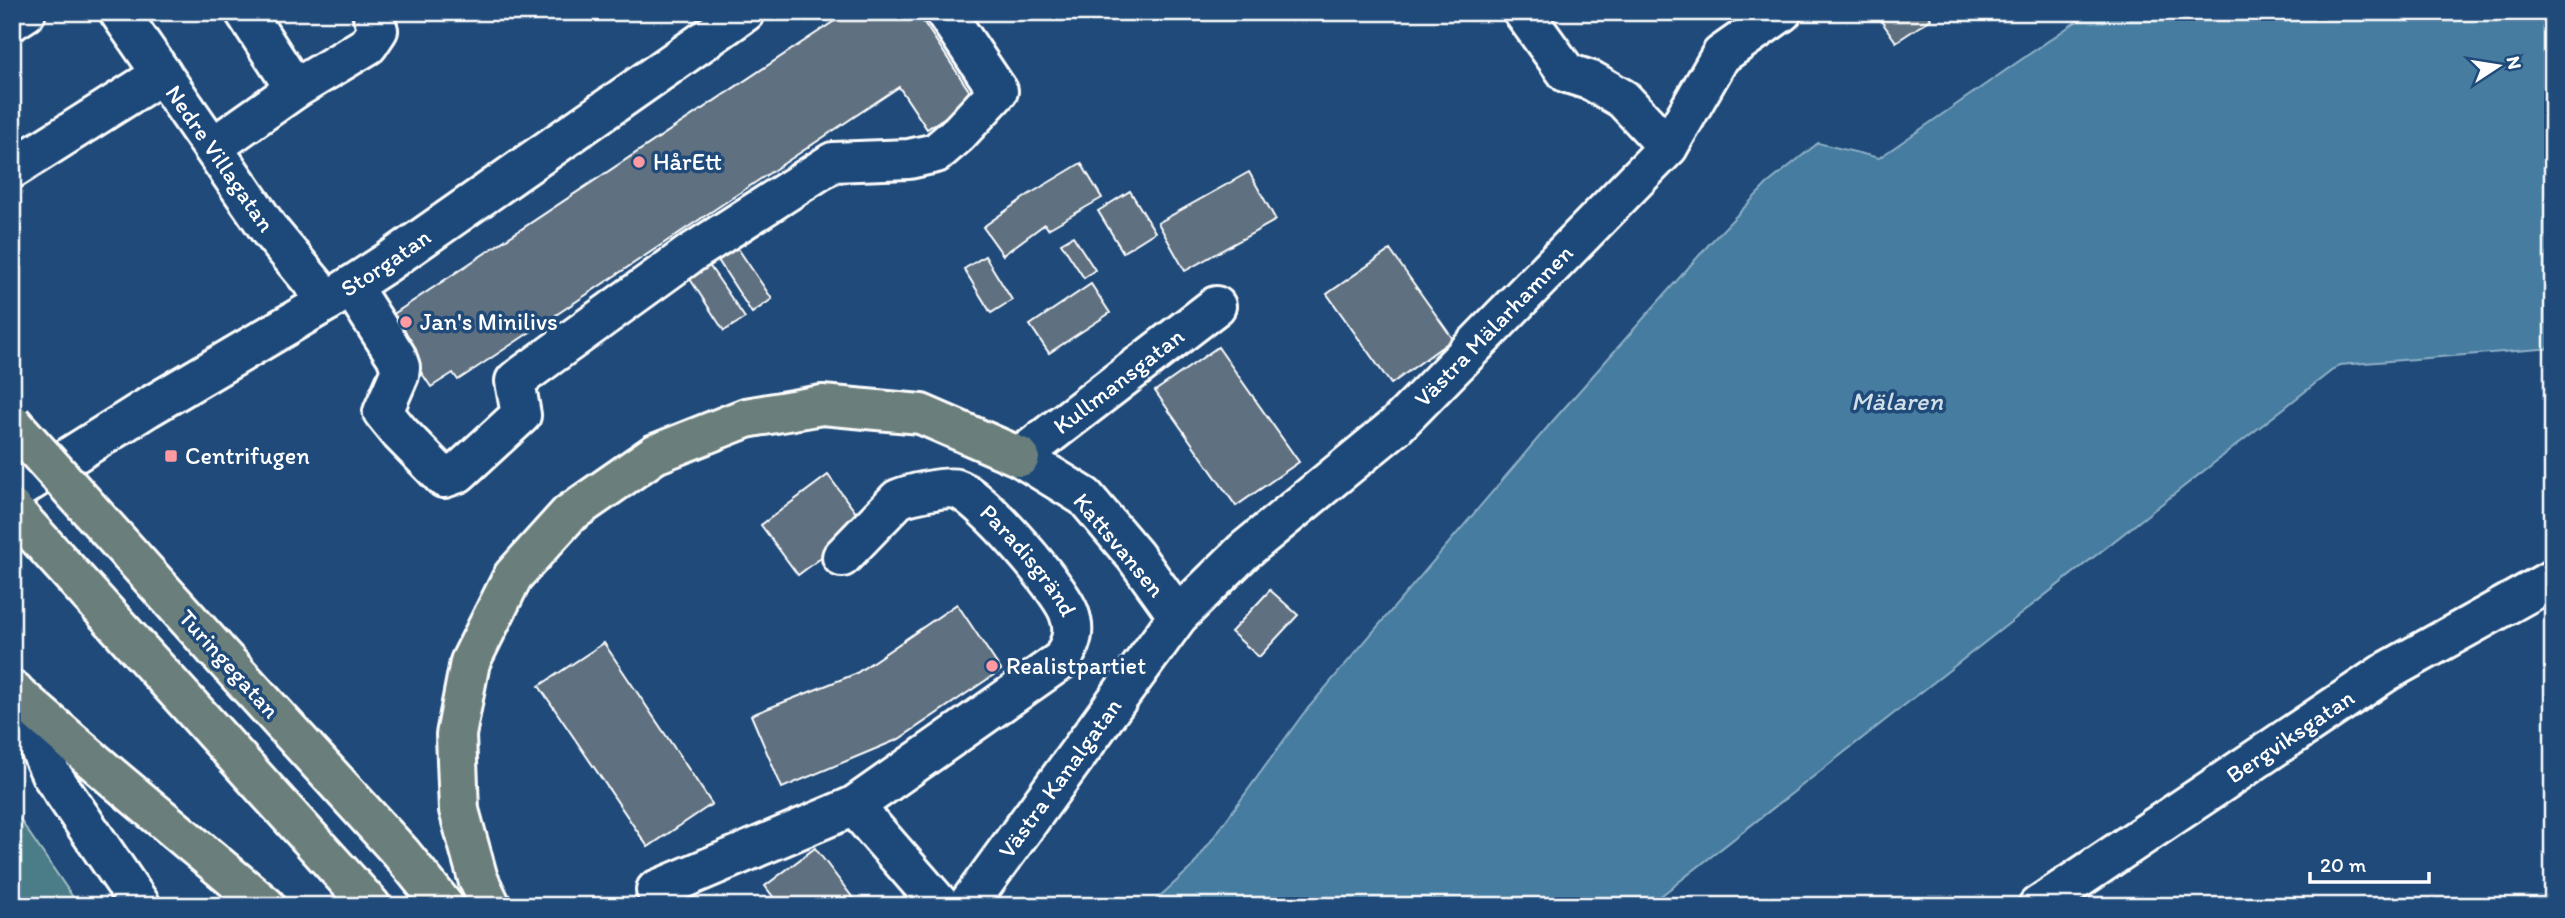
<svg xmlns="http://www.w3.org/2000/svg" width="2565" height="918" viewBox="0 0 2565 918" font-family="Itim,sans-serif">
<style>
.green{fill:#4b7d89;stroke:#a5bec4;stroke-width:2}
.water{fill:#457ca0;stroke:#8fb0c6;stroke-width:2}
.building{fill:#5f7080;stroke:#fff;stroke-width:2}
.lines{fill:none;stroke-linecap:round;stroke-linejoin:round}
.minor-casing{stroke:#fff;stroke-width:44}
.major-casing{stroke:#fff;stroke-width:44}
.minor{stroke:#1f4a7a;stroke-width:38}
.major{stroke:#6b7f7c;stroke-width:38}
.major-bridge-casing{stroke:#fff;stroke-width:44;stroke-linecap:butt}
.major-bridge{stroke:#6b7f7c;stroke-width:38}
.poi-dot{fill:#ff9aa2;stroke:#1f4a7a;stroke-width:2.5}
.labels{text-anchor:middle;stroke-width:7;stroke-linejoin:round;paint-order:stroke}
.street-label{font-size:24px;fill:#fff;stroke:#1f4a7a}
.poi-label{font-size:24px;fill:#fff;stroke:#1f4a7a;text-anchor:start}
.water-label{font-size:26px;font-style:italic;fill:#d0dee7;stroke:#1f4a7a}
</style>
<rect width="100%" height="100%" fill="#1f4a7a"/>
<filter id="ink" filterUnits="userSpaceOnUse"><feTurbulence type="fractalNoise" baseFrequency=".0143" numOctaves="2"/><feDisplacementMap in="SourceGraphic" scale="14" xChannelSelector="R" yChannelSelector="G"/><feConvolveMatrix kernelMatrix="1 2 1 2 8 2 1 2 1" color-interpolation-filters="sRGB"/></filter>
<g filter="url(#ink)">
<path class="green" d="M12,808L79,906H12Z"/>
<path class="water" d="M2090,12H2553V348L2339,365L1648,906H1149L1192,867L1303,714L1551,423L1711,242L1767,184L1818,143L1879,158Z"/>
<g class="building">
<path d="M848,12H917L974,98L927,129L899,87L458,380L453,373L431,387L386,319Z"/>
<path d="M1875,12H1927L1931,19L1896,42Z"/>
<path d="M1081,163L1102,198L1048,229L1045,224L1003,255L983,227L1028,195Z"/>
<path d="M1249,172L1276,220L1185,271L1158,223Z"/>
<path d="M1130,191L1155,232L1123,252L1098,211Z"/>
<path d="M1073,236L1095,270L1084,278L1061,243Z"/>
<path d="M737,247L772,299L752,313L718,260Z"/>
<path d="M1390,250L1453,339L1391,384L1327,294Z"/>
<path d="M985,256L1012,300L991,313L964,269Z"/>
<path d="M709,265L745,318L724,331L690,279Z"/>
<path d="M1091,284L1110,313L1049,353L1030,325Z"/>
<path d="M1218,347L1299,462L1236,506L1155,391Z"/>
<path d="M828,475L865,525L798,575L761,525Z"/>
<path d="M1270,590L1298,615L1259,657L1231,632Z"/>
<path d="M957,604L1001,670L899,739L782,788L751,715L855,674Z"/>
<path d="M604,643L712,804L648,847L539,686Z"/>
<path d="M815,848L859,906H780L765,886Z"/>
</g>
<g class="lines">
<defs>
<g id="minor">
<path id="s1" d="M119,12L270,231L328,301"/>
<path d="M1523,12L1567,73L1592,81L1623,99L1668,147"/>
<path d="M12,21L26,12"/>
<path d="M295,89L368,45L378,30L372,12"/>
<path d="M213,147L295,89L245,12"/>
<path d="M12,169L162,74"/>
<path d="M351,286L396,356L400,367L399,375L383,412L400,433L444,478L458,473L521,415L515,381L690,254L833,162L909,159L936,153L958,134L998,91L945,12"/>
<path id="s2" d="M12,493L147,408L328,301L388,262L745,12"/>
<path id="s3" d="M842,557L898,499C910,494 945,486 957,489C982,497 1060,588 1069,613C1076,632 1071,642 1063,659L854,806"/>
<path id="s4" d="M1178,616L1135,556L1085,497L1020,457L1216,306"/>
<path d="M14,691L51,774L141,906"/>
<path d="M656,890L854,806L941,906"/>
<path id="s5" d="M967,906L1178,616L1244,551L1396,426L1668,147L1721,55L1782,12"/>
<path id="s6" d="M2038,906L2386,672L2553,579"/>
</g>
<g id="major">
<path d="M12,509L371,906"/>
<path d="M215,649L401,853L444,906"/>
<path d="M12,690L111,776L266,906"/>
<path d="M491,906L478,879L459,810L456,735L470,662L513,576L569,514L655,454L746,418L822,405L921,414L1020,457"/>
</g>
</defs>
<use href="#minor" class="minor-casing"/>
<use href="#major" class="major-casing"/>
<use href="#minor" class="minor"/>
<use href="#major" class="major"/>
<defs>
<path id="major-bridge" d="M12,423L215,649"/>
</defs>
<use href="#major-bridge" class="major-bridge-casing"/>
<use href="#major-bridge" class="major-bridge"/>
</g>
</g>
<g class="poi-dot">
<circle cx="639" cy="162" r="7"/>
<circle cx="406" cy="322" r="7"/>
<rect x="164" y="449" width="14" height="14" rx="3.5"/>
<circle cx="992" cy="666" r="7"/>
</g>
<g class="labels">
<g class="street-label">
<text dy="8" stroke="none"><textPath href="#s1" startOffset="178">Nedre Villagatan</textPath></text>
<text dy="8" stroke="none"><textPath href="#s2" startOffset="439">Storgatan</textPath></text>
<text dy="8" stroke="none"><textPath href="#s5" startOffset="788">Västra Mälarhamnen</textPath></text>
<text dy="8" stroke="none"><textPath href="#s4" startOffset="352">Kullmansgatan</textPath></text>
<text transform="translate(1119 545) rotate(50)" y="8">Kattsvansen</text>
<text dy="8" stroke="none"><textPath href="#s3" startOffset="243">Paradisgränd</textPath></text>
<text transform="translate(229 664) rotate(48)" y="8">Turingegatan</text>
<text dy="8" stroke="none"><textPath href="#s6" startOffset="304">Bergviksgatan</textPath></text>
<text dy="8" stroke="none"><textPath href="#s5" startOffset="158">Västra Kanalgatan</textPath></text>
</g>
<g class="poi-label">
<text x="653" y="170">HårEtt</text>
<text x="420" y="330">Jan's Minilivs</text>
<text x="185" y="464">Centrifugen</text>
<text x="1006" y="674">Realistpartiet</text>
</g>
<g class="water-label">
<text x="1897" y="410">Mälaren</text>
</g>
</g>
<rect width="2565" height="918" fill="none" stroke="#1f4a7a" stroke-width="42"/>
<rect x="21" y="21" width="2523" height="876" fill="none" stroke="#fff" stroke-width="2.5" filter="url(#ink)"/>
<g transform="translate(2498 66) rotate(78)" stroke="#1f4a7a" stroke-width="5" paint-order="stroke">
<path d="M0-5L12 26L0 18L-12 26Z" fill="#ffffff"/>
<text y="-10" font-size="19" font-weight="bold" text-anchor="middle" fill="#ffffff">N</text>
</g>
<path d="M2310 872v10h119v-10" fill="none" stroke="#ffffff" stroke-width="3.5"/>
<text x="2320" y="872" font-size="21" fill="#ffffff" stroke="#1f4a7a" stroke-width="5" paint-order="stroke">20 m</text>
</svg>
